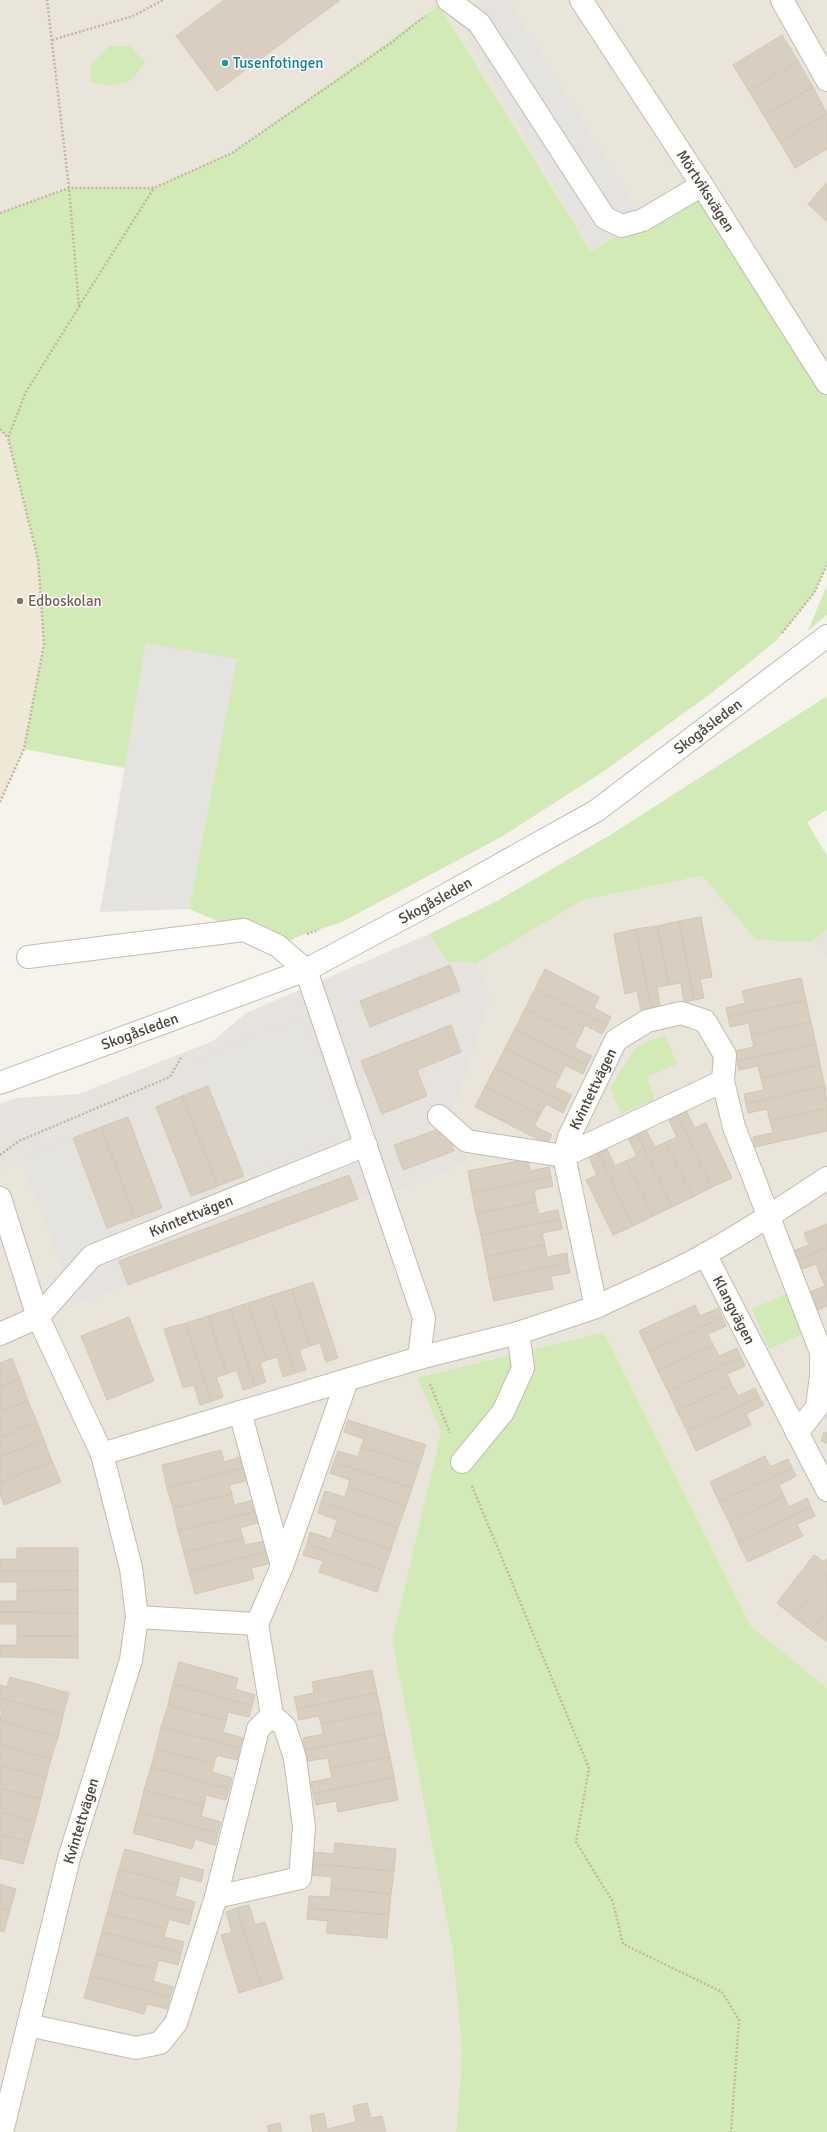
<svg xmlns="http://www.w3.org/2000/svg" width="827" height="2132" viewBox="0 0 827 2132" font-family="Signika,sans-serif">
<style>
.residential{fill:#eae5da}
.industrial{fill:#e6e2dd}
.education{fill:#efe8d6}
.green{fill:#d2eab5}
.parking{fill:#e5e3e0}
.building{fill:#d8cfc1;stroke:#d3c7b4}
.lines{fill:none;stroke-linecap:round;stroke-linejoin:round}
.minor-casing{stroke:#c2bbae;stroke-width:24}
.path{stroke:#c4b79f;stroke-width:2.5;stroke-dasharray:2 2;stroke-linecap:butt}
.minor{stroke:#fff;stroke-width:22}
.culture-dot{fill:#0f9aa8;stroke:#fff;stroke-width:1.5}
.education-dot{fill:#8d6e63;stroke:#fff;stroke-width:1.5}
.labels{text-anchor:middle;stroke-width:3;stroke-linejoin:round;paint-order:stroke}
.culture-label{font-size:15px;fill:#0d838f;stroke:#fff;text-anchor:start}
.street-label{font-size:15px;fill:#4b4439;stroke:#fff}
.education-label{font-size:15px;fill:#785e54;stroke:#fff;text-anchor:start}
</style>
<rect width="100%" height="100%" fill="#f6f3ec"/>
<g class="residential">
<path d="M0,0H827V383L643,220L591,251L439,5L232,153L154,188H69L0,213Z"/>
<path d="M704,876L756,940L812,942L827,957V1688L751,1626L604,1332L417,1378L441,1432L392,1640L453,1952L462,2054L456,2132H0V1170L21,1157L76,1304L358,1199L401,1191L469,1161L455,1107L491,998L477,963L583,900Z"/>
</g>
<g class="industrial">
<path d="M827,929V957L812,942Z"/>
<path d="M429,934L447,962L477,963L491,998L455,1107L469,1161L401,1191L358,1199L76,1304L21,1158L0,1170V1104L16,1098L79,1094L213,1041L246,1013Z"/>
</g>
<path class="education" d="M0,429L8,438L38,559L44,644L24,749L0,802Z"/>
<g class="green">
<path d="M439,5L591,251L702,185L827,383V565L814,593L776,641L714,691L607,769L503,836L342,922L302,935L278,946L189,909L236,659L146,644L125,768L24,749L44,644L38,559L8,438L0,429V213L69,188H154L232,153Z"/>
<path d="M109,46H130L145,63L130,81L111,86L90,82V65Z"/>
<path d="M827,585V615L808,631Z"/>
<path d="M827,696V810L807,822L827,856V929L812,942L756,940L703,876L583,900L477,963L447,962L429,934L497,901L610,835Z"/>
<path d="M665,1035L677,1064L647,1077L655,1099L621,1114L610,1087L637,1046Z"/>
<path d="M786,1294L803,1334L769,1349L752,1309Z"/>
<path d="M604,1332L751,1626L827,1688V2132H456L462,2054L453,1952L392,1640L441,1432L417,1378Z"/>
</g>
<g class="parking">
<path d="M484,0H508L643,220L591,251L456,15Z"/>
<path d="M146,643L237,659L189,909L100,912Z"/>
<path d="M303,1017L350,1134L244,1176L198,1059Z"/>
<path d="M73,1138L128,1285L76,1304L21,1157Z"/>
</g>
<g class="building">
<path d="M224,0H340L217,91L176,36Z"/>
<path d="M782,35L798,61L749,91L733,65Z"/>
<path d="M798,61L813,87L764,116L749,91Z"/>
<path d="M813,87L827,114L780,142L764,116Z"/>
<path d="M827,114V149L795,168L780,142Z"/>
<path d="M827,182V222L808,204Z"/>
<path d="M701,917L712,977L700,979L704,998L694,1000L679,921Z"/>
<path d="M679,921L694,1000L684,1002L681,983L669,985L657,926Z"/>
<path d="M657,926L669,985L657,987L660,1007L651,1008L636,929Z"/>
<path d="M636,929L651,1008L641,1010L637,991L625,994L614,934Z"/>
<path d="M450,965L460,991L370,1027L360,1001Z"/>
<path d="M545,969L599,997L594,1008L611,1017L607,1025L535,989Z"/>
<path d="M801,978L806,1000L728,1017L726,1008L745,1003L742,991Z"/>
<path d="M535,989L607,1025L602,1034L585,1025L580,1036L525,1009Z"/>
<path d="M806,1000L811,1022L751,1035L749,1023L730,1027L728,1017Z"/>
<path d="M525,1009L580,1036L574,1047L592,1056L587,1065L515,1029Z"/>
<path d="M811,1022L816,1044L737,1061L735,1051L754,1047L751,1035Z"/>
<path d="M451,1025L461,1052L417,1070L427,1096L382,1114L361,1061Z"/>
<path d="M515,1029L587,1065L583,1074L565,1065L560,1076L505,1048Z"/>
<path d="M816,1044L820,1065L761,1078L758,1066L739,1070L737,1061Z"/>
<path d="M505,1048L560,1076L554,1087L572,1095L567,1104L495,1068Z"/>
<path d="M820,1065L825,1086L746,1104L744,1094L764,1090L761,1078Z"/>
<path d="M495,1068L567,1104L563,1113L546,1104L540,1115L485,1087Z"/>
<path d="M208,1086L244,1176L218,1186L182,1096Z"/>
<path d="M825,1086L827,1108L770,1121L767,1109L748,1113L746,1104Z"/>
<path d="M485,1087L540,1115L534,1126L552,1135L547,1144L475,1107Z"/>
<path d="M182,1096L218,1186L191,1196L156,1107Z"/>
<path d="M827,1108V1131L755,1147L753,1137L773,1133L770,1121Z"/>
<path d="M686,1111L695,1128L706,1123L732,1178L712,1187L677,1115Z"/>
<path d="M677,1115L712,1187L693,1197L666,1142L677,1137L668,1119Z"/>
<path d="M128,1117L162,1208L135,1218L101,1127Z"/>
<path d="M101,1127L135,1218L107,1228L73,1138Z"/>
<path d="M445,1127L454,1151L403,1170L394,1145Z"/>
<path d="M646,1130L655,1147L666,1142L693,1197L672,1207L637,1134Z"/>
<path d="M637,1134L672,1207L653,1216L626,1161L637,1156L628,1138Z"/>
<path d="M607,1149L615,1166L626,1161L653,1216L633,1226L598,1153Z"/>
<path d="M598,1153L633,1226L613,1235L586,1180L597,1175L589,1157Z"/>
<path d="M528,1159L530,1171L549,1167L551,1177L472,1193L468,1171Z"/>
<path d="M349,1175L358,1199L128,1285L119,1261Z"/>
<path d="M551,1177L553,1186L534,1190L536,1202L476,1214L472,1193Z"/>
<path d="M536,1202L539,1214L558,1210L560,1219L481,1235L476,1214Z"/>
<path d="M560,1219L562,1229L542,1233L545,1245L485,1257L481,1235Z"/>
<path d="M827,1224V1248L794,1261L790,1252L809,1245L804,1233Z"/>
<path d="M545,1245L547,1257L567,1253L568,1263L489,1279L485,1257Z"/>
<path d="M827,1248V1272L820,1275L816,1264L797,1271L794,1261Z"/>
<path d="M568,1263L570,1273L551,1276L553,1289L494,1301L489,1279Z"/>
<path d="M827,1272V1296L810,1303L806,1293L825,1286L820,1275Z"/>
<path d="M313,1282L338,1358L326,1362L320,1343L310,1346L292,1289Z"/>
<path d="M292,1289L310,1346L299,1350L306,1370L295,1373L270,1296Z"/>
<path d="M270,1296L295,1373L283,1377L277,1357L267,1360L248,1303Z"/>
<path d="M827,1296V1306L814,1312L810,1303Z"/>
<path d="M248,1303L267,1360L260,1363L266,1382L255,1386L230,1309Z"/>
<path d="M695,1305L700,1316L718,1308L722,1317L649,1352L639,1331Z"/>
<path d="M230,1309L255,1386L243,1390L237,1370L227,1374L208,1316Z"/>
<path d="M208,1316L227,1374L216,1377L223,1397L212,1401L186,1323Z"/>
<path d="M129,1317L154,1381L107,1400L81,1336Z"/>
<path d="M722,1317L726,1326L708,1334L713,1345L658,1371L649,1352Z"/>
<path d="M186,1323L212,1401L200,1405L194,1385L183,1388L164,1329Z"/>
<path d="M713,1345L719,1356L737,1348L741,1357L668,1391L658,1371Z"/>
<path d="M741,1357L745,1366L727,1374L732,1385L677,1411L668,1391Z"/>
<path d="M12,1358L20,1379L0,1387V1363Z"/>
<path d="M20,1379L28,1401L0,1412V1387Z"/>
<path d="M732,1385L738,1396L755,1388L759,1397L687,1431L677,1411Z"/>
<path d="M759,1397L764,1405L746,1414L751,1425L696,1451L687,1431Z"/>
<path d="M28,1401L37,1422L0,1437V1412Z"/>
<path d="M348,1420L426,1445L419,1466L361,1447L364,1439L344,1432Z"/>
<path d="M37,1422L44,1440L0,1457V1437Z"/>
<path d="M824,1432L827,1433V1443L821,1441Z"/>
<path d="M44,1440L52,1461L0,1482V1457Z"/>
<path d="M361,1447L419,1466L412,1488L334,1462L338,1451L358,1457Z"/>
<path d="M221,1450L224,1462L244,1456L247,1467L167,1488L162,1465Z"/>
<path d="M765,1456L770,1467L788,1459L792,1468L719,1502L710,1482Z"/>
<path d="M52,1461L61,1482L4,1505L0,1494V1482Z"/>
<path d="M334,1462L412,1488L406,1506L348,1487L350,1480L330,1473Z"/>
<path d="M247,1467L250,1480L229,1485L232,1494L173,1508L167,1488Z"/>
<path d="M792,1468L796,1476L779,1485L784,1496L729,1522L719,1502Z"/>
<path d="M348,1487L406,1506L398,1528L321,1502L325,1491L345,1497Z"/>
<path d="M232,1494L234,1505L254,1500L257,1511L178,1531L173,1508Z"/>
<path d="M784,1496L789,1507L807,1498L811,1507L738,1542L729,1522Z"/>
<path d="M321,1502L398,1528L391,1550L334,1530L337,1520L318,1513Z"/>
<path d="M811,1507L815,1516L797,1524L803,1536L748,1562L738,1542Z"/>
<path d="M257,1511L260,1522L240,1528L243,1538L184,1553L178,1531Z"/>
<path d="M334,1530L391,1550L384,1570L307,1544L310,1532L331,1539Z"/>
<path d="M243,1538L245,1545L265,1541L268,1551L189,1572L184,1553Z"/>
<path d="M307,1544L384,1570L377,1592L319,1572L323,1561L303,1555Z"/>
<path d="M17,1548H78V1571H0V1559H17Z"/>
<path d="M268,1551L271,1563L251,1568L254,1579L195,1594L189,1572Z"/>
<path d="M814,1555L824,1562L827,1558V1574L794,1617L777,1603Z"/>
<path d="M0,1571H78V1590L17,1591V1582H0Z"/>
<path d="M827,1574V1610L811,1630L794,1617Z"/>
<path d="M78,1590V1613L0,1612V1601H17V1591Z"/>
<path d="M827,1610V1642L811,1630Z"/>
<path d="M0,1612L78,1613V1636H17V1624H0Z"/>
<path d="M17,1636H78V1658L0,1657V1645H17Z"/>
<path d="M179,1662L238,1678L235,1689L255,1695L252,1706L173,1684Z"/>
<path d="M372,1670L377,1693L297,1709L294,1697L314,1693L312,1682Z"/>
<path d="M10,1677L69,1693L63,1715L0,1698V1685L7,1687Z"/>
<path d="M173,1684L252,1706L249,1717L228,1712L226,1721L168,1705Z"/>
<path d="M377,1693L381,1712L321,1724L319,1716L299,1720L297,1709Z"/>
<path d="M0,1698L63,1715L58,1737L0,1721L2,1710H0Z"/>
<path d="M168,1705L226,1721L223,1732L243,1738L240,1748L161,1727Z"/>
<path d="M381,1712L385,1734L305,1750L303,1738L323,1734L321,1724Z"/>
<path d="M0,1721L58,1737L51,1759L0,1745Z"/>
<path d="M161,1727L240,1748L237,1760L217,1755L214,1764L156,1749Z"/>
<path d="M385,1734L390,1757L330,1768L328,1758L308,1761L305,1750Z"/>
<path d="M0,1745L51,1759L46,1778L0,1765Z"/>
<path d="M156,1749L214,1764L212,1772L232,1778L229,1789L151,1767Z"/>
<path d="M390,1757L394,1777L313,1794L311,1782L332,1778L330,1768Z"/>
<path d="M0,1765L46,1778L41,1799L0,1788Z"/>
<path d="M151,1767L229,1789L226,1800L206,1795L204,1806L144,1790Z"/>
<path d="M394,1777L398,1800L338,1812L336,1801L316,1805L313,1794Z"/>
<path d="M0,1788L41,1799L35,1822L0,1812Z"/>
<path d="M144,1790L204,1806L201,1816L221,1822L218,1833L139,1812Z"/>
<path d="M0,1812L35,1822L29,1842L0,1834Z"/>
<path d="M139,1812L218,1833L215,1845L195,1839L192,1849L133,1833Z"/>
<path d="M0,1834L29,1842L23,1864L0,1858Z"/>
<path d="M335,1843L396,1849L394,1871L313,1864L314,1852L334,1854Z"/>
<path d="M125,1849L204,1870L201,1882L180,1876L178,1885L119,1869Z"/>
<path d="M313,1864L394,1871L391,1894L331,1888L332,1877L312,1875Z"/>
<path d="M119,1869L178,1885L175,1896L195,1902L192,1913L113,1891Z"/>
<path d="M0,1884L16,1889L10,1910L0,1908Z"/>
<path d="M331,1888L391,1894L389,1915L308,1908L309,1896L330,1897Z"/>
<path d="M113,1891L192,1913L189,1925L169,1919L166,1929L107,1913Z"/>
<path d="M249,1905L255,1925L265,1922L283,1979L261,1986L237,1908Z"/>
<path d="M0,1908L10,1910L4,1932L0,1931Z"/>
<path d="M237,1908L261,1986L239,1993L221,1935L232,1932L226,1912Z"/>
<path d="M308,1908L389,1915L387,1938L326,1933L328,1921L307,1919Z"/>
<path d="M107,1913L166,1929L164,1937L184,1942L181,1953L102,1932Z"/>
<path d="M102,1932L181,1953L178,1965L158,1960L156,1970L96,1954Z"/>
<path d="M96,1954L156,1970L153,1981L173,1987L170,1997L90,1976Z"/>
<path d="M90,1976L170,1997L167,2009L147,2004L144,2014L84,1998Z"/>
<path d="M367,2103L371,2118L382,2116L386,2132H313L310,2116L324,2113L327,2129L356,2122L353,2106Z"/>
<path d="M280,2123L282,2132H269L267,2126Z"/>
</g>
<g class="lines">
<defs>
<g id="minor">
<path d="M448,0L479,23L605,218L622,226L643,220L702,185"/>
<path id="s1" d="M581,0L702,185L827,383"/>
<path d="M782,0L827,80"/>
<path d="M28,957L244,930L278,946L306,970L424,1318L419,1358"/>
<path id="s2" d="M0,1083L306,970L435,901L596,811L827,636"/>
<path d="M439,1116L467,1141L564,1156L723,1081"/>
<path d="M0,1198L38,1317L102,1454L131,1568L137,1617L131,1660L69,1858L2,2132"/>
<path id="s3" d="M705,1254L827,1490"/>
<path id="s4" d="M0,1334L38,1317L92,1256L366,1145"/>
<path d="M240,1412L282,1566"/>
<path d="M797,1433L817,1407L821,1376V1352L734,1127L723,1081L725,1055L705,1021L681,1013L647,1021L616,1040L569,1137L564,1156L596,1307C633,1289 671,1274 706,1254C747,1231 788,1204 827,1178"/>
<path d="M102,1454L419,1358L518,1333L596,1307"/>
<path d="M462,1462L503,1412L523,1368L518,1333"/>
<path d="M137,1617L257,1624"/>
<path d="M216,1897L300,1878L304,1827L295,1758L285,1727L272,1715L257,1624L282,1566L347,1380"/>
<path d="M28,2025L136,2048L160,2043L176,2023L216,1897L258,1729L272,1715"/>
</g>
</defs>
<use href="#minor" class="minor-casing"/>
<g class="path">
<path d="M52,40L133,16L163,0"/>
<path d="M0,213L69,188H154L232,153L391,43L425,16"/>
<path d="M79,306L154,188"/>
<path d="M0,429L8,438"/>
<path d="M782,633L814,593L827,565"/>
<path d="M0,802L24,749L44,644L38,559L8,438L26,392L79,307L69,188L47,0"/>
<path d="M307,934L319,930"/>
<path d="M0,1155L19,1141L170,1077L182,1056"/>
<path d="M430,1384L450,1433"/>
<path d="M472,1486L589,1768L576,1842L613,1902L623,1944L722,1992L739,2020L731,2132"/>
</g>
<use href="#minor" class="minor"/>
</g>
<circle class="culture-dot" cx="225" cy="63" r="4"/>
<circle class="education-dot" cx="20" cy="601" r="4"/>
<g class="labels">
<g class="culture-label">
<text x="233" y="68">Tusenfotingen</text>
</g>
<g class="street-label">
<text dy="5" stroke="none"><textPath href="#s1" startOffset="228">Mörtviksvägen</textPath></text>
<text dy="5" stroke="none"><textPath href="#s2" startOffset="797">Skogåsleden</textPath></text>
<text dy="5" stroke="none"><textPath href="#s2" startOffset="473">Skogåsleden</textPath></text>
<text dy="5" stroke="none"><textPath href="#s2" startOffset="149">Skogåsleden</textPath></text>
<text transform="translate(593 1089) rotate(-64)" y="5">Kvintettvägen</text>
<text dy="5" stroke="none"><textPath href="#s4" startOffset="230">Kvintettvägen</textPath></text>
<text dy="5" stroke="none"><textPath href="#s3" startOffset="63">Klangvägen</textPath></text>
<text transform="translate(81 1821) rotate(-73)" y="5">Kvintettvägen</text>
</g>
<g class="education-label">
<text x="28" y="606">Edboskolan</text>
</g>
</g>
</svg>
